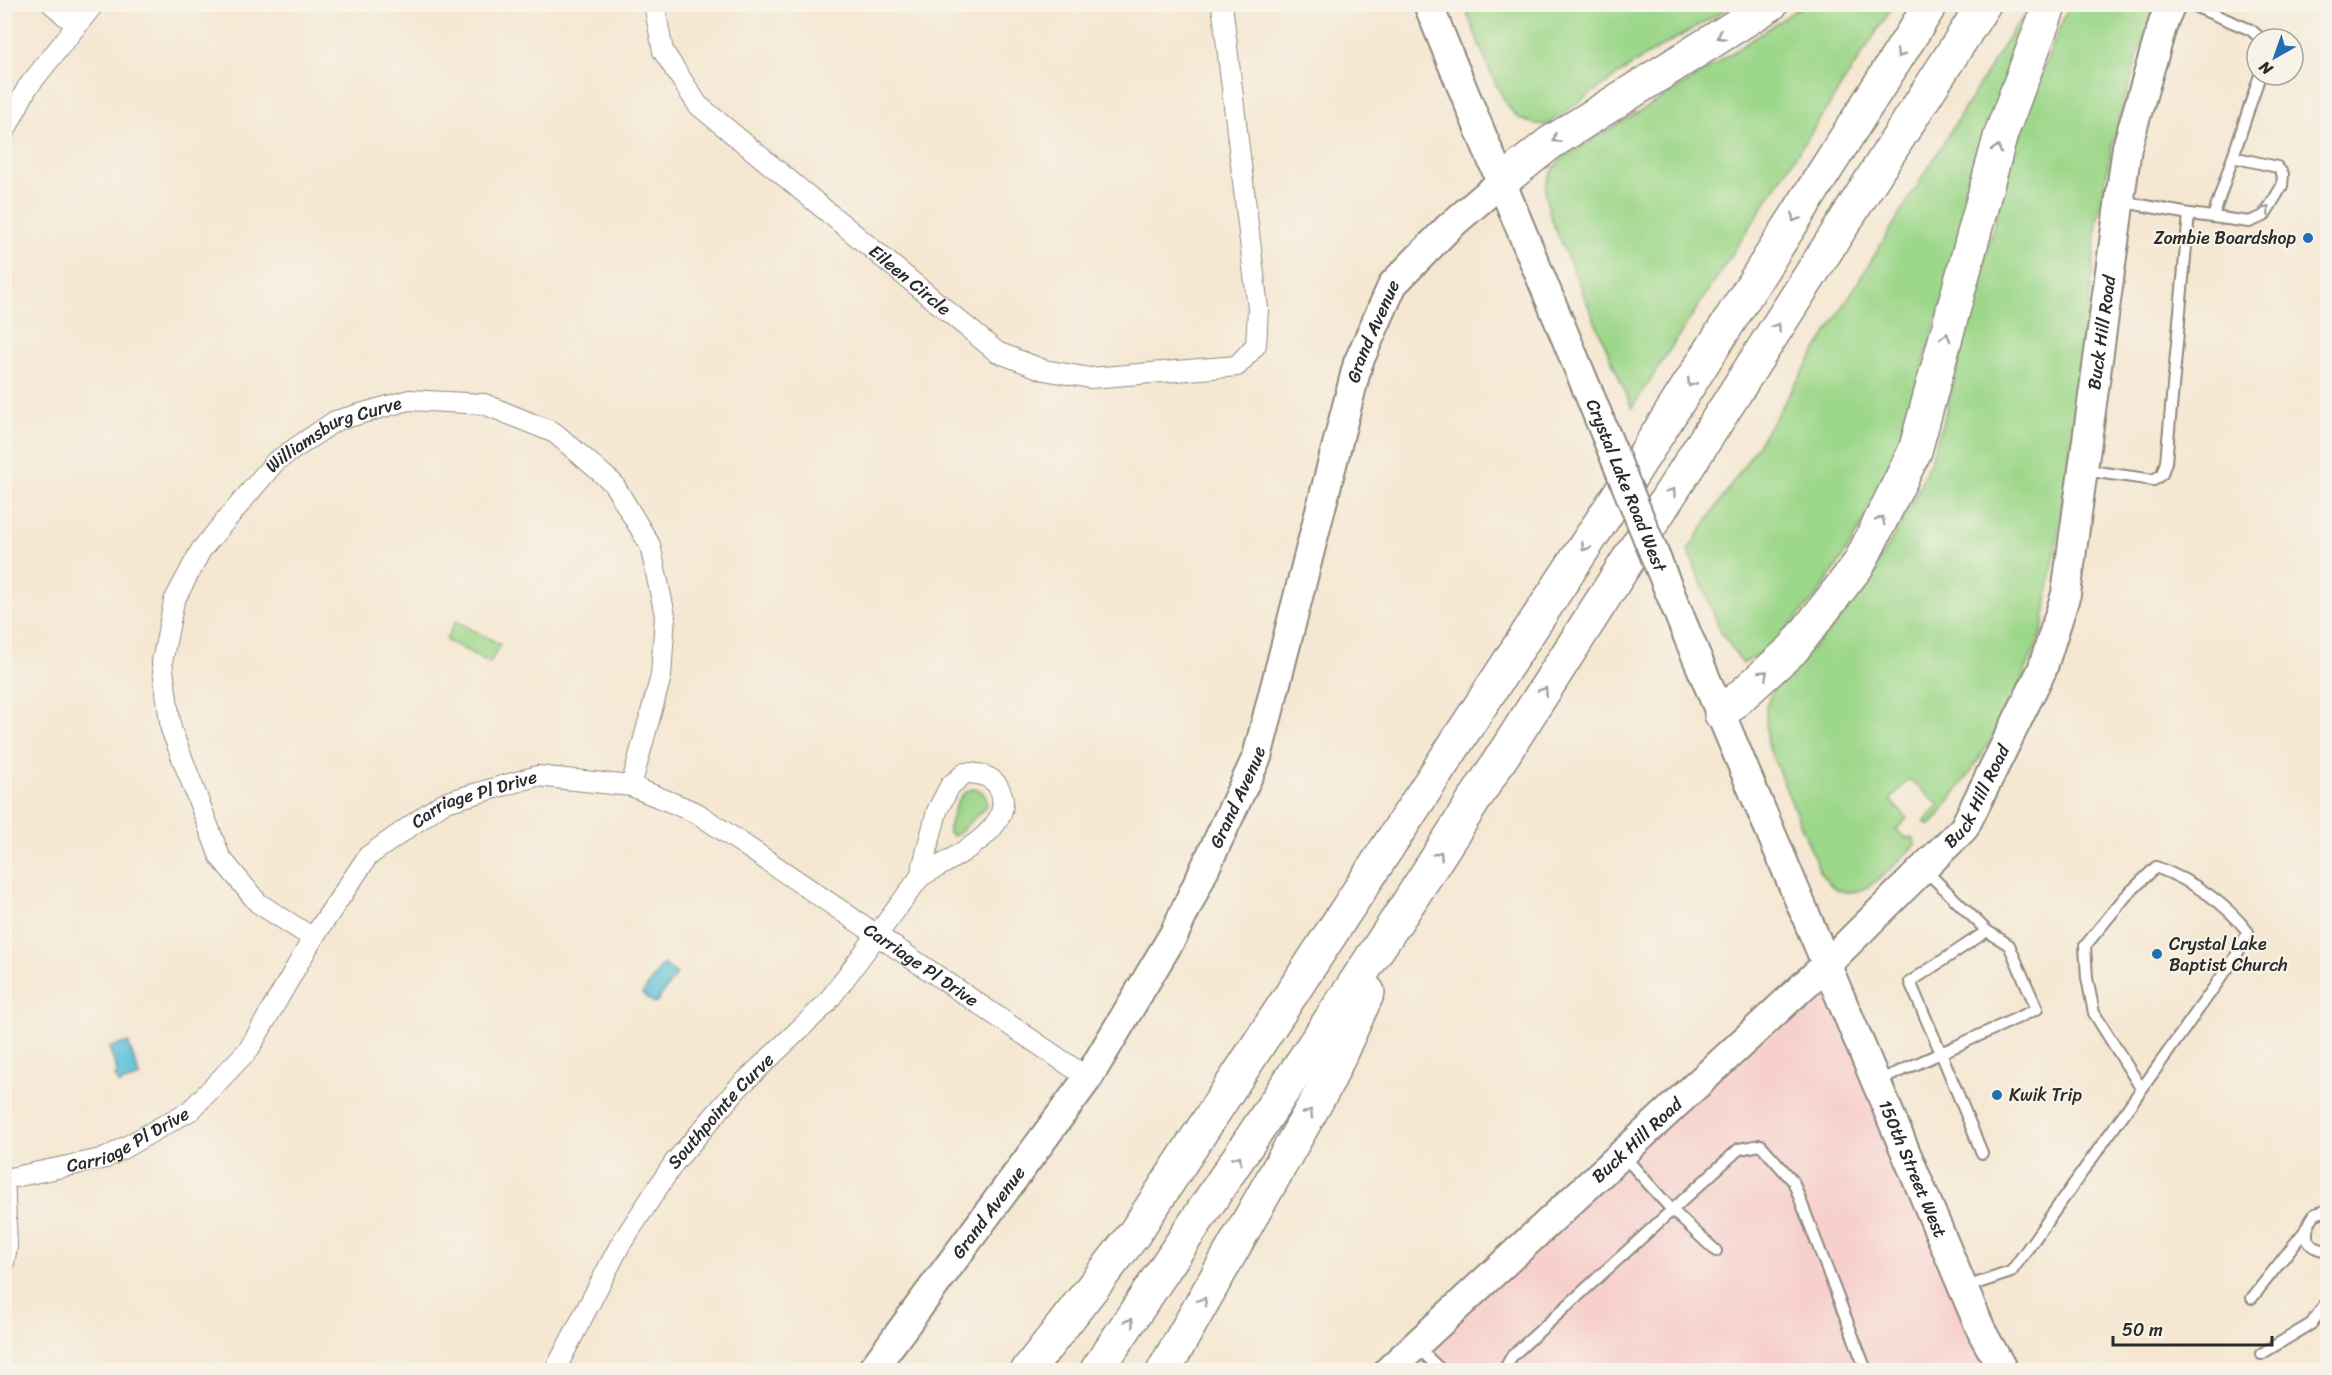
<svg xmlns="http://www.w3.org/2000/svg" width="2332" height="1375" viewBox="0 0 2332 1375" font-family="Sriracha,sans-serif">
<style>
.built{fill:#f7d0cd}
.green{fill:#9dd78a;stroke:#64815a;stroke-width:1.5}
.water{fill:#5bc0d9;stroke:#437682;stroke-width:1.5}
.lines{fill:none;stroke-linecap:round;stroke-linejoin:round}
.lane-casing{stroke:#90897e;stroke-width:14}
.street-casing{stroke:#90897e;stroke-width:22}
.secondary-casing{stroke:#90897e;stroke-width:32}
.highway-casing{stroke:#90897e;stroke-width:36}
.lane{stroke:#fff;stroke-width:10}
.street{stroke:#fff;stroke-width:20}
.secondary{stroke:#fff;stroke-width:28}
.highway{stroke:#fff;stroke-width:33}
.secondary-bridge-casing{stroke:#90897e;stroke-width:32;stroke-linecap:butt}
.secondary-bridge{stroke:#fff;stroke-width:28}
.oneway{stroke:#a0a0a0}
.poi-dot{fill:#1f6fb2;stroke:#f7f3e8;stroke-width:2}
.labels{text-anchor:middle;stroke-width:4.5;stroke-linejoin:round;paint-order:stroke}
.poi-label{font-size:18px;fill:#2b2b2b;stroke:#f7f3e8;text-anchor:start}
.street-label{font-size:18px;fill:#2b2b2b;stroke:#f7f3e8}
</style>
<rect width="100%" height="100%" fill="#f7f3e8"/>
<filter id="ink" filterUnits="userSpaceOnUse"><feTurbulence type="fractalNoise" baseFrequency=".0167" numOctaves="2"/><feDisplacementMap in="SourceGraphic" scale="12" xChannelSelector="R" yChannelSelector="G"/><feConvolveMatrix kernelMatrix="1 2 1 2 8 2 1 2 1" color-interpolation-filters="sRGB"/></filter>
<filter id="wash" filterUnits="userSpaceOnUse"><feTurbulence type="fractalNoise" baseFrequency=".008" numOctaves="4" result="noise"/><feDisplacementMap in="SourceGraphic" scale="24" xChannelSelector="R" yChannelSelector="G"/><feGaussianBlur stdDeviation="1.35" result="paint"/><feColorMatrix in="noise" values="0 0 0 0 0 0 0 0 0 0 0 0 0 0 0 0 0 1.4 0 .05"/><feComposite in="paint" operator="in"/></filter>
<g filter="url(#wash)">
<rect width="100%" height="100%" fill="#f5e7d2"/>
<path class="built" d="M1827,964L2003,1370H1389Z"/>
<g class="green">
<path d="M1805,4L1894,5L1632,408L1553,223C1543,193 1540,183 1562,158L1685,84Z"/>
<path d="M1464,5H1734L1642,58L1546,125C1537,124 1527,123 1519,118C1498,104 1475,30 1464,5Z"/>
<path d="M2034,5L1911,404L1881,489L1852,543L1820,592L1772,646L1743,664L1721,632L1688,550L1763,437L2014,28Z"/>
<path d="M2069,5H2156L2138,54L2112,147L2097,224L2086,339L2069,464L2042,633L2010,707L1978,761L1938,817L1930,825L1925,823V821L1939,805L1909,779L1890,800L1907,818L1896,830L1908,839L1911,837L1914,838L1915,845C1889,869 1853,919 1821,874L1767,743L1766,707L1771,694L1782,678L1834,626L1878,563L1911,505L1930,462L1945,415L2016,137Z"/>
<path d="M456,621L500,644L490,663L446,640Z"/>
<path d="M975,788C984,792 986,795 987,805L958,834L953,836L949,833V828C954,812 956,792 975,788Z"/>
</g>
<g class="water">
<path d="M663,964L677,974L655,1004L642,994Z"/>
<path d="M128,1042L140,1077L118,1084L115,1075L118,1074L109,1048Z"/>
</g>
</g>
<g filter="url(#ink)">
<g class="lines">
<defs>
<g id="lane">
<path d="M2189,4L2251,30L2261,39"/>
<path d="M2189,214L2213,217L2260,75"/>
<path d="M2213,217L2249,222L2264,216L2282,186L2283,174L2277,167L2233,157"/>
<path d="M2083,470L2154,480L2162,474L2166,462L2189,214L2119,201"/>
<path d="M1876,1082L1941,1053L1910,982L1987,931L1924,869"/>
<path d="M1982,1153L1941,1053L2037,1009L2009,945L1987,931"/>
<path d="M1622,1154L1672,1210L1716,1251"/>
<path d="M2328,1210L2315,1214C2309,1222 2301,1238 2313,1246C2316,1249 2323,1250 2328,1251"/>
<path d="M1963,1288L2011,1272L2235,958L2248,932C2224,901 2192,881 2156,867L2126,896L2085,946L2087,978L2094,1013L2141,1088"/>
<path d="M2252,1298L2307,1228"/>
<path d="M1416,1346L1441,1370"/>
<path d="M2261,1354L2311,1324L2328,1300"/>
<path d="M1504,1370L1512,1356L1739,1149L1761,1145L1793,1181L1866,1370"/>
</g>
<g id="street">
<path d="M52,4L77,26"/>
<path id="s1" d="M654,4L663,51L698,105L997,352L1044,370L1090,378L1237,366L1256,345L1258,309L1222,4"/>
<path d="M4,133L27,88L94,4"/>
<path id="s2" d="M313,938L258,903L220,857L171,729L162,662L174,601L201,550L275,462L335,421L409,400L484,404L555,433L613,483L650,545L665,615L661,676L631,786"/>
<path d="M4,1176L7,1246L4,1263"/>
<path id="s3" d="M5,1179L106,1158L191,1110L249,1049L313,938L368,856L443,803L537,776L631,786L697,813L1088,1078"/>
<path id="s4" d="M555,1370L620,1245L674,1163L738,1088L826,1004L920,877L937,811L950,786L965,773C978,773 994,776 1000,790C1018,830 946,861 920,877"/>
</g>
<g id="secondary">
<path d="M1428,4C1480,133 1535,261 1587,389"/>
<path id="s5" d="M1684,627L1963,1288L1983,1334L2003,1370"/>
<path id="s6" d="M872,1370L1088,1078L1174,934L1257,757L1358,363L1393,284L1449,227L1500,183"/>
<path id="s7" d="M1389,1370L1827,964L1964,828L2042,670L2066,594L2127,147L2164,20L2171,4"/>
</g>
<g id="highway">
<path d="M1500,183L1550,143L1771,4"/>
<path d="M1721,714L1793,649L1859,564L1915,451L2001,134L2050,4"/>
<path d="M1028,1370L1134,1234L1629,479L1931,4"/>
<path d="M1097,1370L1407,905L1984,4"/>
<path d="M1164,1370L1328,1081L1368,992"/>
</g>
</defs>
<use href="#lane" class="lane-casing"/>
<use href="#street" class="street-casing"/>
<use href="#secondary" class="secondary-casing"/>
<use href="#highway" class="highway-casing"/>
<use href="#lane" class="lane"/>
<use href="#street" class="street"/>
<use href="#secondary" class="secondary"/>
<use href="#highway" class="highway"/>
<defs>
<g id="secondary-bridge">
<path id="s8" d="M1587,389L1684,627"/>
</g>
</defs>
<use href="#secondary-bridge" class="secondary-bridge-casing"/>
<use href="#secondary-bridge" class="secondary-bridge"/>
</g>
<defs><path id="oneway-chevron" d="M-2-3.5L2.5 0L-2 3.5" fill="none" stroke-width="1.6" stroke-linecap="round" stroke-linejoin="round" transform="scale(1.5)"/></defs>
<g class="oneway">
<use href="#oneway-chevron" transform="translate(1721 36) rotate(148)"/>
<use href="#oneway-chevron" transform="translate(1900 54) rotate(122)"/>
<use href="#oneway-chevron" transform="translate(1556 139) rotate(147)"/>
<use href="#oneway-chevron" transform="translate(1997 149) rotate(-75)"/>
<use href="#oneway-chevron" transform="translate(2266 210) rotate(-51)"/>
<use href="#oneway-chevron" transform="translate(1795 218) rotate(122)"/>
<use href="#oneway-chevron" transform="translate(1777 327) rotate(-57)"/>
<use href="#oneway-chevron" transform="translate(1946 337) rotate(-75)"/>
<use href="#oneway-chevron" transform="translate(1691 383) rotate(122)"/>
<use href="#oneway-chevron" transform="translate(1672 492) rotate(-57)"/>
<use href="#oneway-chevron" transform="translate(1881 520) rotate(-64)"/>
<use href="#oneway-chevron" transform="translate(1585 547) rotate(123)"/>
<use href="#oneway-chevron" transform="translate(1764 674) rotate(-42)"/>
<use href="#oneway-chevron" transform="translate(1544 691) rotate(-57)"/>
<use href="#oneway-chevron" transform="translate(1439 855) rotate(-57)"/>
<use href="#oneway-chevron" transform="translate(1309 1113) rotate(-60)"/>
<use href="#oneway-chevron" transform="translate(1238 1159) rotate(-56)"/>
<use href="#oneway-chevron" transform="translate(1203 1301) rotate(-60)"/>
<use href="#oneway-chevron" transform="translate(1130 1322) rotate(-56)"/>
</g>
</g>
<g class="poi-dot">
<circle cx="2308" cy="238" r="6"/>
<circle cx="2157" cy="954" r="6"/>
<circle cx="1997" cy="1095" r="6"/>
</g>
<g class="labels">
<g class="poi-label">
<text x="2296" y="244" text-anchor="end">Zombie Boardshop</text>
<text x="2169" y="950">Crystal Lake<tspan x="2169" dy="21">Baptist Church</tspan></text>
<text x="2009" y="1101">Kwik Trip</text>
</g>
<g class="street-label">
<text dy="6" stroke="none"><textPath href="#s1" startOffset="387">Eileen Circle</textPath></text>
<text dy="6" stroke="none"><textPath href="#s6" startOffset="1168">Grand Avenue</textPath></text>
<text dy="6" stroke="none"><textPath href="#s7" startOffset="1310">Buck Hill Road</textPath></text>
<text dy="6" stroke="none"><textPath href="#s2" startOffset="630">Williamsburg Curve</textPath></text>
<text dy="6" stroke="none"><textPath href="#s8" startOffset="104">Crystal Lake Road West</textPath></text>
<text dy="6" stroke="none"><textPath href="#s6" startOffset="682">Grand Avenue</textPath></text>
<text dy="6" stroke="none"><textPath href="#s7" startOffset="824">Buck Hill Road</textPath></text>
<text dy="6" stroke="none"><textPath href="#s3" startOffset="634">Carriage Pl Drive</textPath></text>
<text dy="6" stroke="none"><textPath href="#s3" startOffset="1138">Carriage Pl Drive</textPath></text>
<text dy="6" stroke="none"><textPath href="#s4" startOffset="309">Southpointe Curve</textPath></text>
<text dy="6" stroke="none"><textPath href="#s3" startOffset="130">Carriage Pl Drive</textPath></text>
<text dy="6" stroke="none"><textPath href="#s7" startOffset="338">Buck Hill Road</textPath></text>
<text dy="6" stroke="none"><textPath href="#s5" startOffset="588">150th Street West</textPath></text>
<text dy="6" stroke="none"><textPath href="#s6" startOffset="196">Grand Avenue</textPath></text>
</g>
</g>
<rect width="2332" height="1375" fill="none" stroke="#f7f3e8" stroke-width="24"/>
<g transform="translate(2275 57) rotate(220)"><circle r="28" fill="#f7f3e8" stroke="#a5a39c" stroke-width="1.5"/>
<path d="M0-4.5L10 22L0 15L-10 22Z" fill="#1f6fb2"/>
<text y="-9" font-size="16" font-weight="bold" text-anchor="middle" fill="#2b2b2b">N</text>
</g>
<path d="M2113 1336v9h159v-9" fill="none" stroke="#2b2b2b" stroke-width="3"/>
<text x="2122" y="1336" font-size="18" fill="#2b2b2b" stroke="#f7f3e8" stroke-width="4.5" paint-order="stroke">50 m</text>
</svg>
